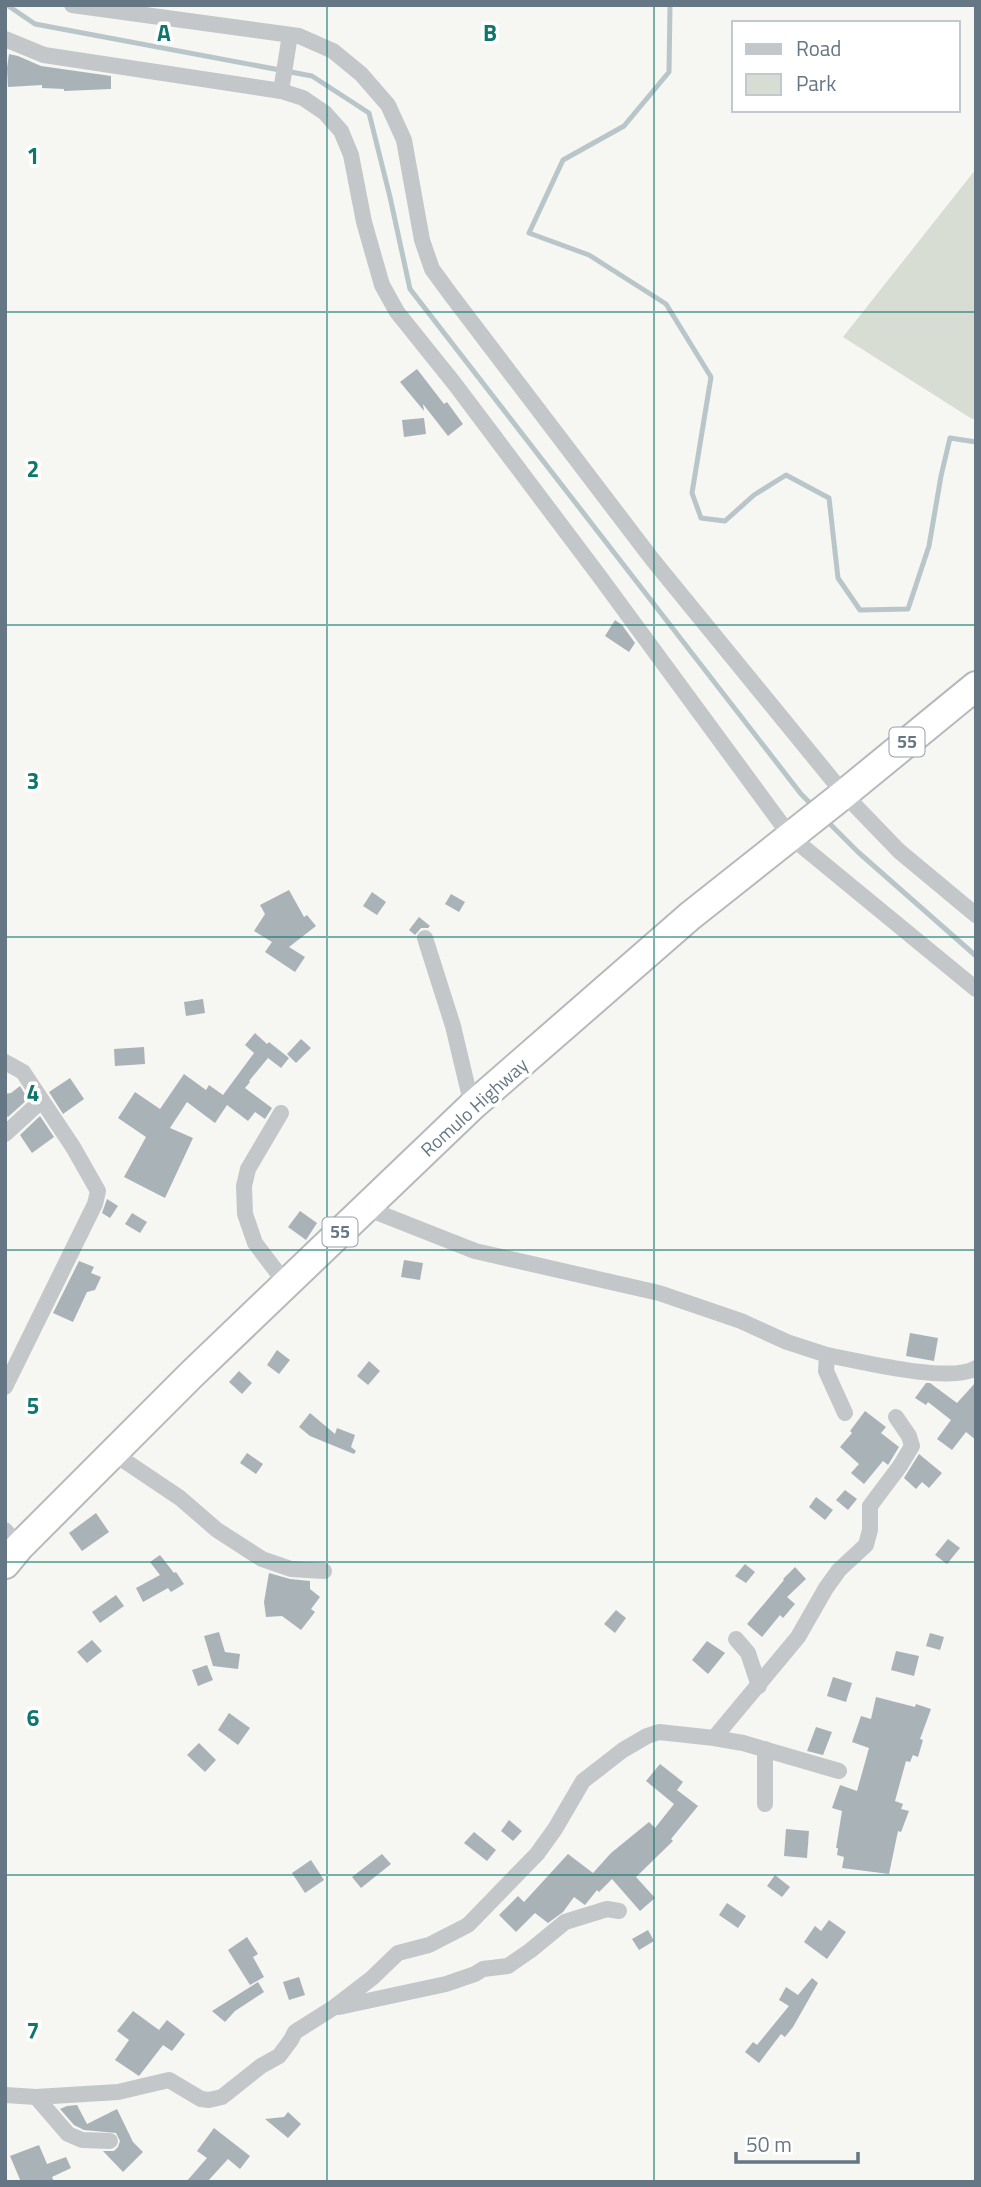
<svg xmlns="http://www.w3.org/2000/svg" width="981" height="2187" viewBox="0 0 981 2187" font-family="'Titillium Web',sans-serif">
<style>
.green{fill:#d7ddd3}
.lines{fill:none;stroke-linecap:round;stroke-linejoin:round}
.stream{stroke:#b9c6c9;stroke-width:5}
.building{fill:#a9b2b7}
.highway-casing{stroke:#b6b9bc;stroke-width:32}
.street{stroke:#c3c7ca;stroke-width:16}
.highway{stroke:#fff;stroke-width:28}
.grid{fill:none;stroke:#0f766e;stroke-width:2;stroke-opacity:0.55}
.labels{text-anchor:middle;stroke-width:7;stroke-linejoin:round;paint-order:stroke}
.shield{fill:#fff;stroke:#93a0a9;stroke-width:2}
.shield-label{font-size:18px;font-weight:bold;fill:#657784}
.street-label{font-size:19px;fill:#657784;stroke:#fff}
.grid-label{font-size:23px;text-anchor:middle;font-weight:bold;fill:#0f766e;stroke:#fff;stroke-width:7;stroke-linejoin:round;paint-order:stroke}
</style>
<rect width="100%" height="100%" fill="#f6f6f2"/>
<path class="green" d="M976,169V418L972,419L843,337Z"/>
<g class="lines">
<g class="stream">
<path d="M7,5L35,24L312,76L369,113L390,197L410,289L801,794L814,807"/>
<path d="M670,5L669,72L624,126L563,160L529,233L589,255L666,304L711,377L692,493L701,518L725,521L754,495L786,475L829,498L838,578L860,610L908,609L929,546L941,476L950,438L976,442"/>
<path d="M825,819L858,852L976,956"/>
</g>
</g>
<g class="building">
<path d="M9,54L18,56L41,66L111,76V89L64,91V89L42,88V85L8,87L7,68Z"/>
<path d="M417,369L444,404L447,402L463,424L448,436L423,404L424,411L400,382Z"/>
<path d="M424,418L426,434L404,437L402,420Z"/>
<path d="M615,620L622,625L635,643L629,652L605,636Z"/>
<path d="M289,890L304,917L307,915L316,926L289,947L305,957L295,972L265,952L272,942L254,931L265,914L260,905Z"/>
<path d="M372,892L386,902L377,915L363,906Z"/>
<path d="M451,894L465,902L459,912L445,904Z"/>
<path d="M419,917L430,926L428,928H421L415,935L409,930Z"/>
<path d="M203,999L205,1013L186,1016L184,1002Z"/>
<path d="M255,1033L267,1044L269,1042L289,1058L281,1068L268,1058L249,1081L250,1082L245,1088L272,1108L265,1119L255,1112L248,1121L227,1105L215,1123L187,1102L170,1128L193,1138L165,1198L124,1177L146,1137L118,1118L135,1092L160,1109L184,1074L206,1090L209,1085L223,1095L254,1053L245,1045Z"/>
<path d="M301,1039L311,1048L296,1063L287,1054Z"/>
<path d="M144,1047L145,1064L115,1066L114,1049Z"/>
<path d="M70,1078L84,1099L63,1114L49,1092Z"/>
<path d="M20,1086L28,1099L8,1117L5,1114V1094L11,1093Z"/>
<path d="M40,1116L54,1137L32,1153L20,1135Z"/>
<path d="M107,1199L118,1206L110,1218L102,1213Z"/>
<path d="M300,1211L317,1223L306,1240L288,1227Z"/>
<path d="M132,1213L147,1222L140,1233L125,1224Z"/>
<path d="M404,1260L423,1263L420,1280L401,1277Z"/>
<path d="M79,1261L94,1267L91,1273L101,1277L95,1290L87,1292L73,1322L53,1313Z"/>
<path d="M910,1333L938,1338L934,1361L906,1356Z"/>
<path d="M277,1350L290,1360L279,1374L267,1365Z"/>
<path d="M369,1361L380,1371L368,1385L357,1376Z"/>
<path d="M239,1371L252,1383L242,1394L229,1382Z"/>
<path d="M976,1382V1440L966,1432L952,1450L937,1439L951,1420L928,1402L926,1405L915,1398L926,1383H930L957,1403Z"/>
<path d="M865,1411L886,1427L881,1433L899,1447L888,1465L883,1461L864,1484L851,1473L859,1464L840,1447L852,1433L850,1431Z"/>
<path d="M310,1413L335,1434L337,1428L355,1435L351,1447L356,1451L354,1454L310,1436L299,1427Z"/>
<path d="M247,1453L263,1464L256,1474L240,1463Z"/>
<path d="M919,1454L942,1473L929,1488L922,1482L916,1489L904,1478Z"/>
<path d="M845,1490L857,1499L848,1510L836,1500Z"/>
<path d="M816,1497L833,1510L825,1520L809,1507Z"/>
<path d="M96,1513L109,1532L82,1551L69,1533Z"/>
<path d="M948,1539L960,1548L947,1564L935,1555Z"/>
<path d="M160,1555L174,1573L176,1572L184,1584L171,1592L168,1588L143,1602L136,1588L160,1575L150,1562Z"/>
<path d="M745,1564L755,1572L746,1583L735,1576Z"/>
<path d="M795,1567L806,1579L787,1597L795,1604L783,1618L780,1615L762,1637L747,1624L784,1580L783,1579Z"/>
<path d="M269,1573L290,1579L310,1581V1589L320,1597L311,1609L315,1612L301,1630L282,1616L266,1617L264,1602Z"/>
<path d="M116,1595L124,1606L100,1623L92,1612Z"/>
<path d="M616,1610L626,1618L615,1633L604,1624Z"/>
<path d="M219,1632L225,1652L240,1654L238,1669L213,1666L204,1636Z"/>
<path d="M930,1633L944,1637L940,1650L926,1646Z"/>
<path d="M92,1640L102,1651L87,1663L77,1652Z"/>
<path d="M707,1641L725,1653L708,1674L692,1660Z"/>
<path d="M896,1651L919,1656L914,1676L891,1670Z"/>
<path d="M207,1665L213,1680L198,1686L192,1670Z"/>
<path d="M833,1677L852,1683L846,1702L827,1696Z"/>
<path d="M876,1697L915,1707L916,1704L931,1709L920,1739L923,1740L918,1757L913,1755L910,1762L906,1761L895,1801L903,1804L901,1809L909,1811L901,1832L898,1831L889,1874L842,1868L844,1857L837,1855L838,1848H836L842,1811L832,1808L840,1785L857,1791L869,1748L852,1742L861,1716L871,1719Z"/>
<path d="M229,1713L250,1728L238,1745L218,1730Z"/>
<path d="M816,1727L832,1732L823,1755L807,1751Z"/>
<path d="M199,1743L216,1760L205,1772L187,1755Z"/>
<path d="M660,1764L683,1782L677,1790L698,1806L671,1839L673,1841L636,1877L655,1898L640,1911L612,1879L599,1892L597,1890L585,1905L574,1897L563,1912L548,1923L535,1913L516,1932L499,1915L518,1896L524,1902L568,1854L593,1873L611,1853L649,1822L655,1828L674,1804L646,1781Z"/>
<path d="M509,1820L522,1831L513,1841L501,1831Z"/>
<path d="M786,1829L809,1831L807,1858L784,1856Z"/>
<path d="M474,1832L496,1850L487,1861L464,1843Z"/>
<path d="M382,1854L391,1864L361,1888L352,1877Z"/>
<path d="M311,1860L324,1880L305,1893L292,1873Z"/>
<path d="M775,1875L790,1887L782,1897L767,1886Z"/>
<path d="M727,1903L746,1916L738,1928L719,1915Z"/>
<path d="M829,1920L846,1932L827,1959L804,1942L815,1926L821,1931Z"/>
<path d="M648,1930L654,1941L639,1950L632,1939Z"/>
<path d="M247,1937L258,1954L253,1957L264,1977L250,1985L228,1950Z"/>
<path d="M299,1977L305,1995L289,2000L283,1982Z"/>
<path d="M812,1978L818,1983L793,2027L785,2037L781,2034L759,2063L745,2052L753,2042L757,2045L789,2006L779,2000L786,1987L798,1995Z"/>
<path d="M258,1982L264,1992L235,2011L225,2022L212,2011Z"/>
<path d="M133,2011L159,2030L167,2020L185,2034L172,2051L163,2045L139,2076L115,2060L129,2040L117,2031Z"/>
<path d="M77,2105L87,2124L117,2109L133,2142L143,2152L123,2172L103,2151H114L118,2147L120,2141L116,2133L84,2130L74,2125L60,2109L67,2106Z"/>
<path d="M288,2112L301,2124L288,2138L265,2119L284,2117Z"/>
<path d="M214,2128L250,2156L240,2169L228,2159L207,2182H186L207,2158L197,2151Z"/>
<path d="M39,2145L47,2164L66,2157L71,2168L52,2177L54,2182H21L10,2156Z"/>
</g>
<g class="lines">
<defs>
<path id="highway" d="M5,1564L19,1547L192,1374L472,1106L690,916L844,794L976,686"/>
</defs>
<use href="#highway" class="highway-casing"/>
<g class="street">
<path d="M72,5L299,36L333,51L361,74L388,105L404,140L422,240L432,269L451,295L652,559L844,794L899,851L976,915"/>
<path d="M5,39L44,55L281,91L303,98L325,113L341,131L351,155L364,222L382,285L397,312L454,383L600,577L791,837L976,989"/>
<path d="M281,91L290,35"/>
<path d="M425,938L453,1026L472,1106"/>
<path d="M5,1062L23,1072L73,1147L98,1191L95,1204L5,1387"/>
<path d="M281,1113L248,1169L244,1186L245,1214L255,1243L286,1284"/>
<path d="M5,1134L41,1101"/>
<path d="M366,1208L475,1251L659,1293L741,1321L787,1342L827,1355L826,1371L845,1413"/>
<path d="M827,1355C859,1361 950,1384 976,1368"/>
<path d="M113,1453L180,1498L217,1530L262,1559L291,1569L324,1571"/>
<path d="M5,1530L19,1547"/>
<path d="M736,1639L748,1653L759,1686"/>
<path d="M714,1738L743,1743L839,1771"/>
<path d="M765,1749V1804"/>
<path d="M339,2007L446,1984L475,1974L483,1969L508,1966L531,1950L565,1922L607,1909L619,1911"/>
<path d="M5,2095L36,2097L118,2092L169,2080L201,2099L209,2100L222,2097L261,2066L279,2056L291,2040L295,2032L333,2008L372,1978L398,1953L429,1945L468,1925L537,1854L555,1829L583,1781L623,1750L647,1736L659,1732L714,1738L798,1637L826,1588L839,1570L866,1545L870,1530V1506L900,1466L912,1446L909,1436L896,1417"/>
<path d="M36,2097L68,2134L82,2140L110,2141"/>
</g>
<use href="#highway" class="highway"/>
</g>
<path class="grid" d="M327,5V2182M654,5V2182M5,312H976M5,625H976M5,937H976M5,1250H976M5,1562H976M5,1875H976"/>
<g class="labels">
<g class="shield">
<rect x="889.5" y="727.5" width="35" height="29" rx="5"/>
<rect x="322.5" y="1217.5" width="35" height="29" rx="5"/>
</g>
<g class="shield-label">
<text x="907" y="748">55</text>
<text x="340" y="1238">55</text>
</g>
<g class="street-label">
<text transform="translate(474 1107) rotate(-42)" y="7">Romulo Highway</text>
</g>
</g>
<g class="grid-label">
<text x="164" y="41">A</text>
<text x="490" y="41">B</text>
<text x="33" y="164">1</text>
<text x="33" y="477">2</text>
<text x="33" y="789">3</text>
<text x="33" y="1101">4</text>
<text x="33" y="1414">5</text>
<text x="33" y="1726">6</text>
<text x="33" y="2039">7</text>
</g>
<rect width="981" height="2187" fill="none" stroke="#657784" stroke-width="14"/>
<rect x="732" y="21" width="228" height="91" fill="#ffffff" stroke="#c1c9ce" stroke-width="2"/>
<rect x="746" y="44" width="35" height="10" fill="#c3c7ca" stroke="#c1c9ce" stroke-width="2"/>
<text x="796" y="56" font-size="21" fill="#657784">Road</text>
<rect x="746" y="74" width="35" height="21" fill="#d7ddd3" stroke="#c1c9ce" stroke-width="2"/>
<text x="796" y="91" font-size="21" fill="#657784">Park</text>
<path d="M736 2152v10h122v-10" fill="none" stroke="#657784" stroke-width="3.5"/>
<text x="746" y="2152" font-size="21" fill="#657784" stroke="#ffffff" stroke-width="5" paint-order="stroke">50 m</text>
</svg>
